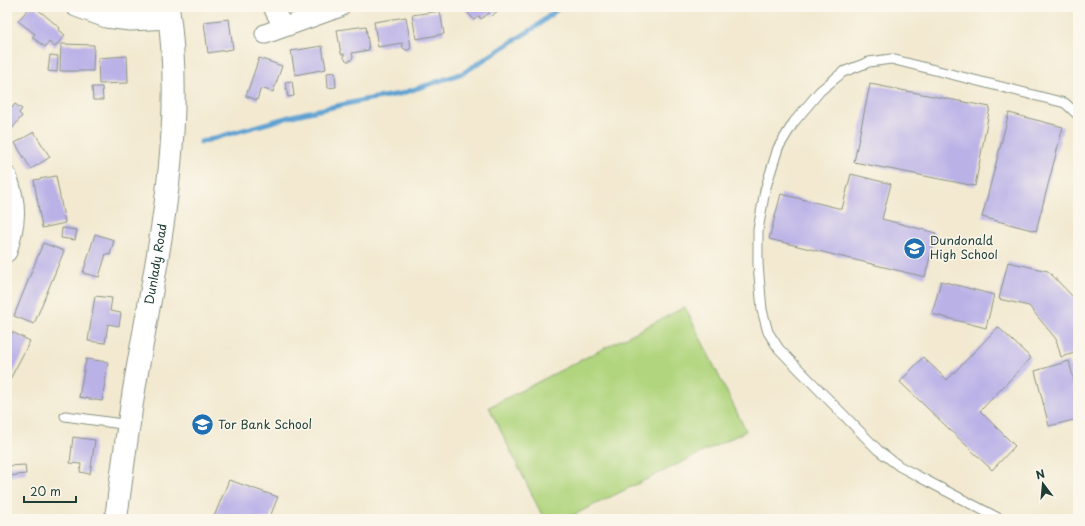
<svg xmlns="http://www.w3.org/2000/svg" width="1085" height="526" viewBox="0 0 1085 526" font-family="'Playpen Sans',sans-serif">
<style>
.green{fill:#b1d57e;stroke:#688959}
.lines{fill:none;stroke-linecap:round;stroke-linejoin:round}
.stream{stroke:#5da1d2;stroke-width:5}
.building{fill:#bab1e7}
.service-casing{stroke:#889382;stroke-width:11}
.minor-casing{stroke:#889382;stroke-width:21}
.tertiary-casing{stroke:#889382;stroke-width:24}
.service{stroke:#fff;stroke-width:9}
.minor{stroke:#fff;stroke-width:19}
.tertiary{stroke:#fff;stroke-width:22}
.labels{text-anchor:middle;stroke-width:3;stroke-linejoin:round;paint-order:stroke}
.poi-label{font-size:12px;fill:#1f3d34;stroke:#fbf7ec;text-anchor:start}
.street-label{font-size:12px;fill:#1f3d34;stroke:#fbf7ec}
</style>
<rect width="100%" height="100%" fill="#fbf7ec"/>
<filter id="ink" filterUnits="userSpaceOnUse"><feTurbulence type="fractalNoise" baseFrequency=".025" numOctaves="2"/><feDisplacementMap in="SourceGraphic" scale="8" xChannelSelector="R" yChannelSelector="G"/><feConvolveMatrix kernelMatrix="1 2 1 2 8 2 1 2 1" color-interpolation-filters="sRGB"/></filter>
<filter id="wash" filterUnits="userSpaceOnUse"><feTurbulence type="fractalNoise" baseFrequency=".012" numOctaves="4" result="noise"/><feDisplacementMap in="SourceGraphic" scale="16" xChannelSelector="R" yChannelSelector="G"/><feGaussianBlur stdDeviation="0.9" result="paint"/><feColorMatrix in="noise" values="0 0 0 0 0 0 0 0 0 0 0 0 0 0 0 0 0 1.4 0 .05"/><feComposite in="paint" operator="in"/></filter>
<g filter="url(#wash)">
<rect width="100%" height="100%" fill="#f2e9d0"/>
<path class="green" d="M685,307L746,431L565,519H544L489,407Z"/>
<g class="lines">
<path class="stream" d="M201,142L296,115L364,100L400,94L463,73L537,26L560,7"/>
</g>
<g id="blocks">
<g class="building">
<path d="M30,7H35L60,28L59,30L65,35L55,47L49,42L45,47L32,37L35,34L18,21Z"/>
<path d="M463,7H502L492,16L489,13L481,19L479,16L474,20Z"/>
<path d="M440,11L444,34L416,39L412,15Z"/>
<path d="M406,17L411,47L409,50H406L403,48L402,43L378,47L374,22Z"/>
<path d="M229,19L233,49L208,53L204,22Z"/>
<path d="M366,26L369,50L352,53L353,57L350,61H347L344,58V54H341L337,30Z"/>
<path d="M61,44L94,45L93,71H60Z"/>
<path d="M322,46L326,69L295,75L291,51Z"/>
<path d="M50,55L58,56L57,72L48,71Z"/>
<path d="M127,56L128,83L99,84L98,58Z"/>
<path d="M259,58L282,66L273,92L261,88L257,100L246,96Z"/>
<path d="M335,72L336,87L328,88L327,73Z"/>
<path d="M292,81L294,96L288,97L285,82Z"/>
<path d="M870,84L990,107L975,186L854,162Z"/>
<path d="M92,87H102L103,100H93Z"/>
<path d="M15,104L22,109L19,113L22,116L8,134L7,105L12,108Z"/>
<path d="M1009,113L1063,127L1036,231L982,217Z"/>
<path d="M34,132L50,157L31,169L15,143Z"/>
<path d="M851,174L891,184L882,219L936,233L925,277L769,239L781,194L842,209Z"/>
<path d="M56,176L65,223L42,228L34,180Z"/>
<path d="M62,228L77,230L75,240L61,238Z"/>
<path d="M95,234L114,240L110,255L106,254L99,277L83,273Z"/>
<path d="M43,243L64,251L34,324L14,316Z"/>
<path d="M1008,262L1048,271L1078,302V352L1061,357L1056,339L1029,306L999,299Z"/>
<path d="M941,281L994,295L986,328L932,314Z"/>
<path d="M95,296L112,298L110,311L121,313L119,326L108,324L105,343L88,341Z"/>
<path d="M998,327L1031,358L980,411L1015,446L992,470L900,382L923,357L947,380Z"/>
<path d="M12,332L30,341L7,385V342Z"/>
<path d="M86,359L108,362L102,401L79,397Z"/>
<path d="M1069,361L1078,396V419L1049,426L1035,371Z"/>
<path d="M73,437L95,440L90,474L80,472L81,464L70,463Z"/>
<path d="M25,465L26,474L9,476L8,466Z"/>
<path d="M229,480L278,497L269,519H213Z"/>
</g>
</g>
</g>
<g filter="url(#ink)">
<use href="#blocks" fill-opacity="0" stroke="#889382" stroke-width="1"/>
<g class="lines">
<defs>
<g id="service">
<path d="M65,416L129,425"/>
<path d="M1000,519L929,482L899,466L878,450L779,349L768,332L762,310L758,264V230L765,190L778,148L794,122L820,91L843,72L869,62L891,59L1065,103L1078,115"/>
</g>
<g id="minor">
<path d="M76,7L106,18L130,21L170,19"/>
<path d="M273,7L283,27"/>
<path d="M265,34L340,7"/>
<path d="M7,176C18,205 16,223 7,252"/>
</g>
<g id="tertiary">
<path id="s1" d="M116,519C123,464 130,409 140,355C161,238 185,126 168,7"/>
</g>
</defs>
<use href="#service" class="service-casing"/>
<use href="#minor" class="minor-casing"/>
<use href="#tertiary" class="tertiary-casing"/>
<use href="#service" class="service"/>
<use href="#minor" class="minor"/>
<use href="#tertiary" class="tertiary"/>
</g>
</g>
<defs>
<symbol id="school-disc" viewBox="-11 -11 22 22"><circle r="9.5" fill="#1f6fb2" stroke="#fbf7ec"/><path d="M0-5L7-2L0 1L-7-2ZM-4 1L0 2.5L4 1V4Q0 6-4 4Z" fill="#fff"/></symbol>
</defs>
<g fill-rule="evenodd">
<use href="#school-disc" x="902" y="236" width="25" height="25"/>
<use href="#school-disc" x="190" y="412" width="25" height="25"/>
</g>
<g class="labels">
<g class="poi-label">
<text x="930" y="245">Dundonald<tspan x="930" dy="14">High School</tspan></text>
<text x="218" y="429">Tor Bank School</text>
</g>
<g class="street-label">
<text dy="4" stroke="none"><textPath href="#s1" startOffset="258">Dunlady Road</textPath></text>
</g>
</g>
<rect width="1085" height="526" fill="none" stroke="#fbf7ec" stroke-width="24"/>
<g transform="translate(1043 484) rotate(344)" stroke="#fbf7ec" stroke-width="3" paint-order="stroke">
<path d="M0-3L7 15L0 10L-7 15Z" fill="#1f3d34"/>
<text y="-6" font-size="11" font-weight="bold" text-anchor="middle" fill="#1f3d34">N</text>
</g>
<path d="M24 496v6h52v-6" fill="none" stroke="#1f3d34" stroke-width="2"/>
<text x="30" y="496" font-size="12" fill="#1f3d34" stroke="#fbf7ec" stroke-width="3" paint-order="stroke">20 m</text>
</svg>
